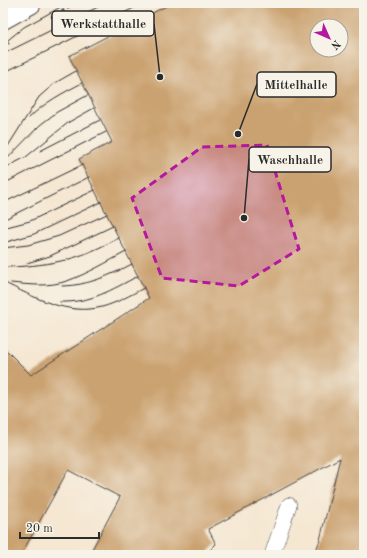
<svg xmlns="http://www.w3.org/2000/svg" width="367" height="558" viewBox="0 0 367 558" font-family="'Old Standard TT',serif">
<style>
.building{fill:#caa170;fill-rule:evenodd}
.lines{fill:none;stroke-linecap:round;stroke-linejoin:round}
.lane-casing{stroke:#494744;stroke-width:16}
.street-casing{stroke:#494744;stroke-width:24}
.path{stroke:#494744;stroke-width:2.5;stroke-dasharray:3 3;stroke-linecap:butt}
.lane{stroke:#fff;stroke-width:15}
.street{stroke:#fff;stroke-width:22}
.tram{stroke:#2b2b2b;stroke-width:1}
.marked{fill:#b5179e;fill-opacity:0.2;stroke:#b5179e;stroke-width:3;stroke-dasharray:8 5;stroke-linejoin:round}
.leader{fill:none;stroke:#2b2b2b;stroke-width:1.5}
.callout-dot{fill:#2b2b2b;stroke:#f7f3e8;stroke-width:1.5}
.callout{fill:#f7f3e8;stroke:#2b2b2b;stroke-width:1.5}
.callout-label{font-size:13px;text-anchor:middle;font-weight:bold;fill:#2b2b2b}
</style>
<rect width="100%" height="100%" fill="#f7f3e8"/>
<filter id="ink" filterUnits="userSpaceOnUse"><feTurbulence type="fractalNoise" baseFrequency=".025" numOctaves="2"/><feDisplacementMap in="SourceGraphic" scale="8" xChannelSelector="R" yChannelSelector="G"/><feConvolveMatrix kernelMatrix="1 2 1 2 8 2 1 2 1" color-interpolation-filters="sRGB"/></filter>
<filter id="wash" filterUnits="userSpaceOnUse"><feTurbulence type="fractalNoise" baseFrequency=".012" numOctaves="4" result="noise"/><feDisplacementMap in="SourceGraphic" scale="16" xChannelSelector="R" yChannelSelector="G"/><feGaussianBlur stdDeviation="0.9" result="paint"/><feColorMatrix in="noise" values="0 0 0 0 0 0 0 0 0 0 0 0 0 0 0 0 0 1.4 0 .05"/><feComposite in="paint" operator="in"/></filter>
<g filter="url(#wash)">
<rect width="100%" height="100%" fill="#f5e7d2"/>
<g id="blocks">
<path class="building" d="M172,3H364V555H314L320,540L340,458L208,529L216,544L205,555H89L120,497L68,470L21,555H3V347L31,375L149,298L79,159L112,142L69,56ZM317,26H341V50H317Z"/>
</g>
</g>
<g filter="url(#ink)">
<use href="#blocks" fill-opacity="0" stroke="#494744" stroke-width="1"/>
<g class="lines">
<defs>
<path id="lane" d="M272,555L289,505"/>
<path id="street" d="M3,18L30,3"/>
</defs>
<use href="#lane" class="lane-casing"/>
<use href="#street" class="street-casing"/>
<g class="path">
<path d="M51,17L78,3"/>
<path d="M3,47L9,43"/>
</g>
<use href="#lane" class="lane"/>
<use href="#street" class="street"/>
<g class="tram">
<path d="M3,44L24,27L68,3"/>
<path d="M3,54L106,3"/>
<path d="M3,73L144,3"/>
<path d="M29,118C45,102 63,93 82,83"/>
<path d="M40,151L100,120"/>
<path d="M3,154L39,97L55,83L76,71"/>
<path d="M3,163L40,125L57,112L88,95"/>
<path d="M3,169L26,157L69,122L94,108"/>
<path d="M3,184L106,132"/>
<path d="M3,203L82,165"/>
<path d="M3,220L89,177"/>
<path d="M3,228L30,221L95,190"/>
<path d="M3,243L34,234L101,202"/>
<path d="M3,248L28,245L59,236L107,214"/>
<path d="M27,263L50,256L113,226"/>
<path d="M3,267C23,267 42,265 61,261C81,257 101,247 119,238"/>
<path d="M3,282C34,297 67,316 102,307C117,303 130,295 144,288"/>
<path d="M11,283C30,285 49,287 67,281C87,274 107,262 126,252"/>
<path d="M62,286C87,286 111,275 132,264"/>
<path d="M60,302C91,303 111,290 138,276"/>
</g>
</g>
</g>
<path class="marked" d="M267,145L299,249L239,286L162,278L132,198L202,147Z"/>
<path class="leader" d="M160 77L154 24M238 134L257 84M244 218L249 159"/>
<g class="callout-dot">
<circle cx="160" cy="77" r="4"/>
<circle cx="238" cy="134" r="4"/>
<circle cx="244" cy="218" r="4"/>
</g>
<g class="callout">
<rect x="52" y="11" width="102" height="25" rx="4"/>
<rect x="257" y="72" width="79" height="25" rx="4"/>
<rect x="249" y="147" width="82" height="25" rx="4"/>
</g>
<g class="callout-label">
<text x="103" y="28">Werkstatthalle</text>
<text x="296" y="89">Mittelhalle</text>
<text x="290" y="164">Waschhalle</text>
</g>
<rect width="367" height="558" fill="none" stroke="#f7f3e8" stroke-width="16"/>
<g transform="translate(329 38) rotate(135)"><circle r="19" fill="#f7f3e8" stroke="#a5a39c"/>
<path d="M0-3L7 15L0 10L-7 15Z" fill="#b5179e"/>
<text y="-6" font-size="11" font-weight="bold" text-anchor="middle" fill="#2b2b2b">N</text>
</g>
<path d="M20 532v6h79v-6" fill="none" stroke="#2b2b2b" stroke-width="2"/>
<text x="26" y="532" font-size="12" fill="#2b2b2b" stroke="#f7f3e8" stroke-width="3" paint-order="stroke">20 m</text>
</svg>
